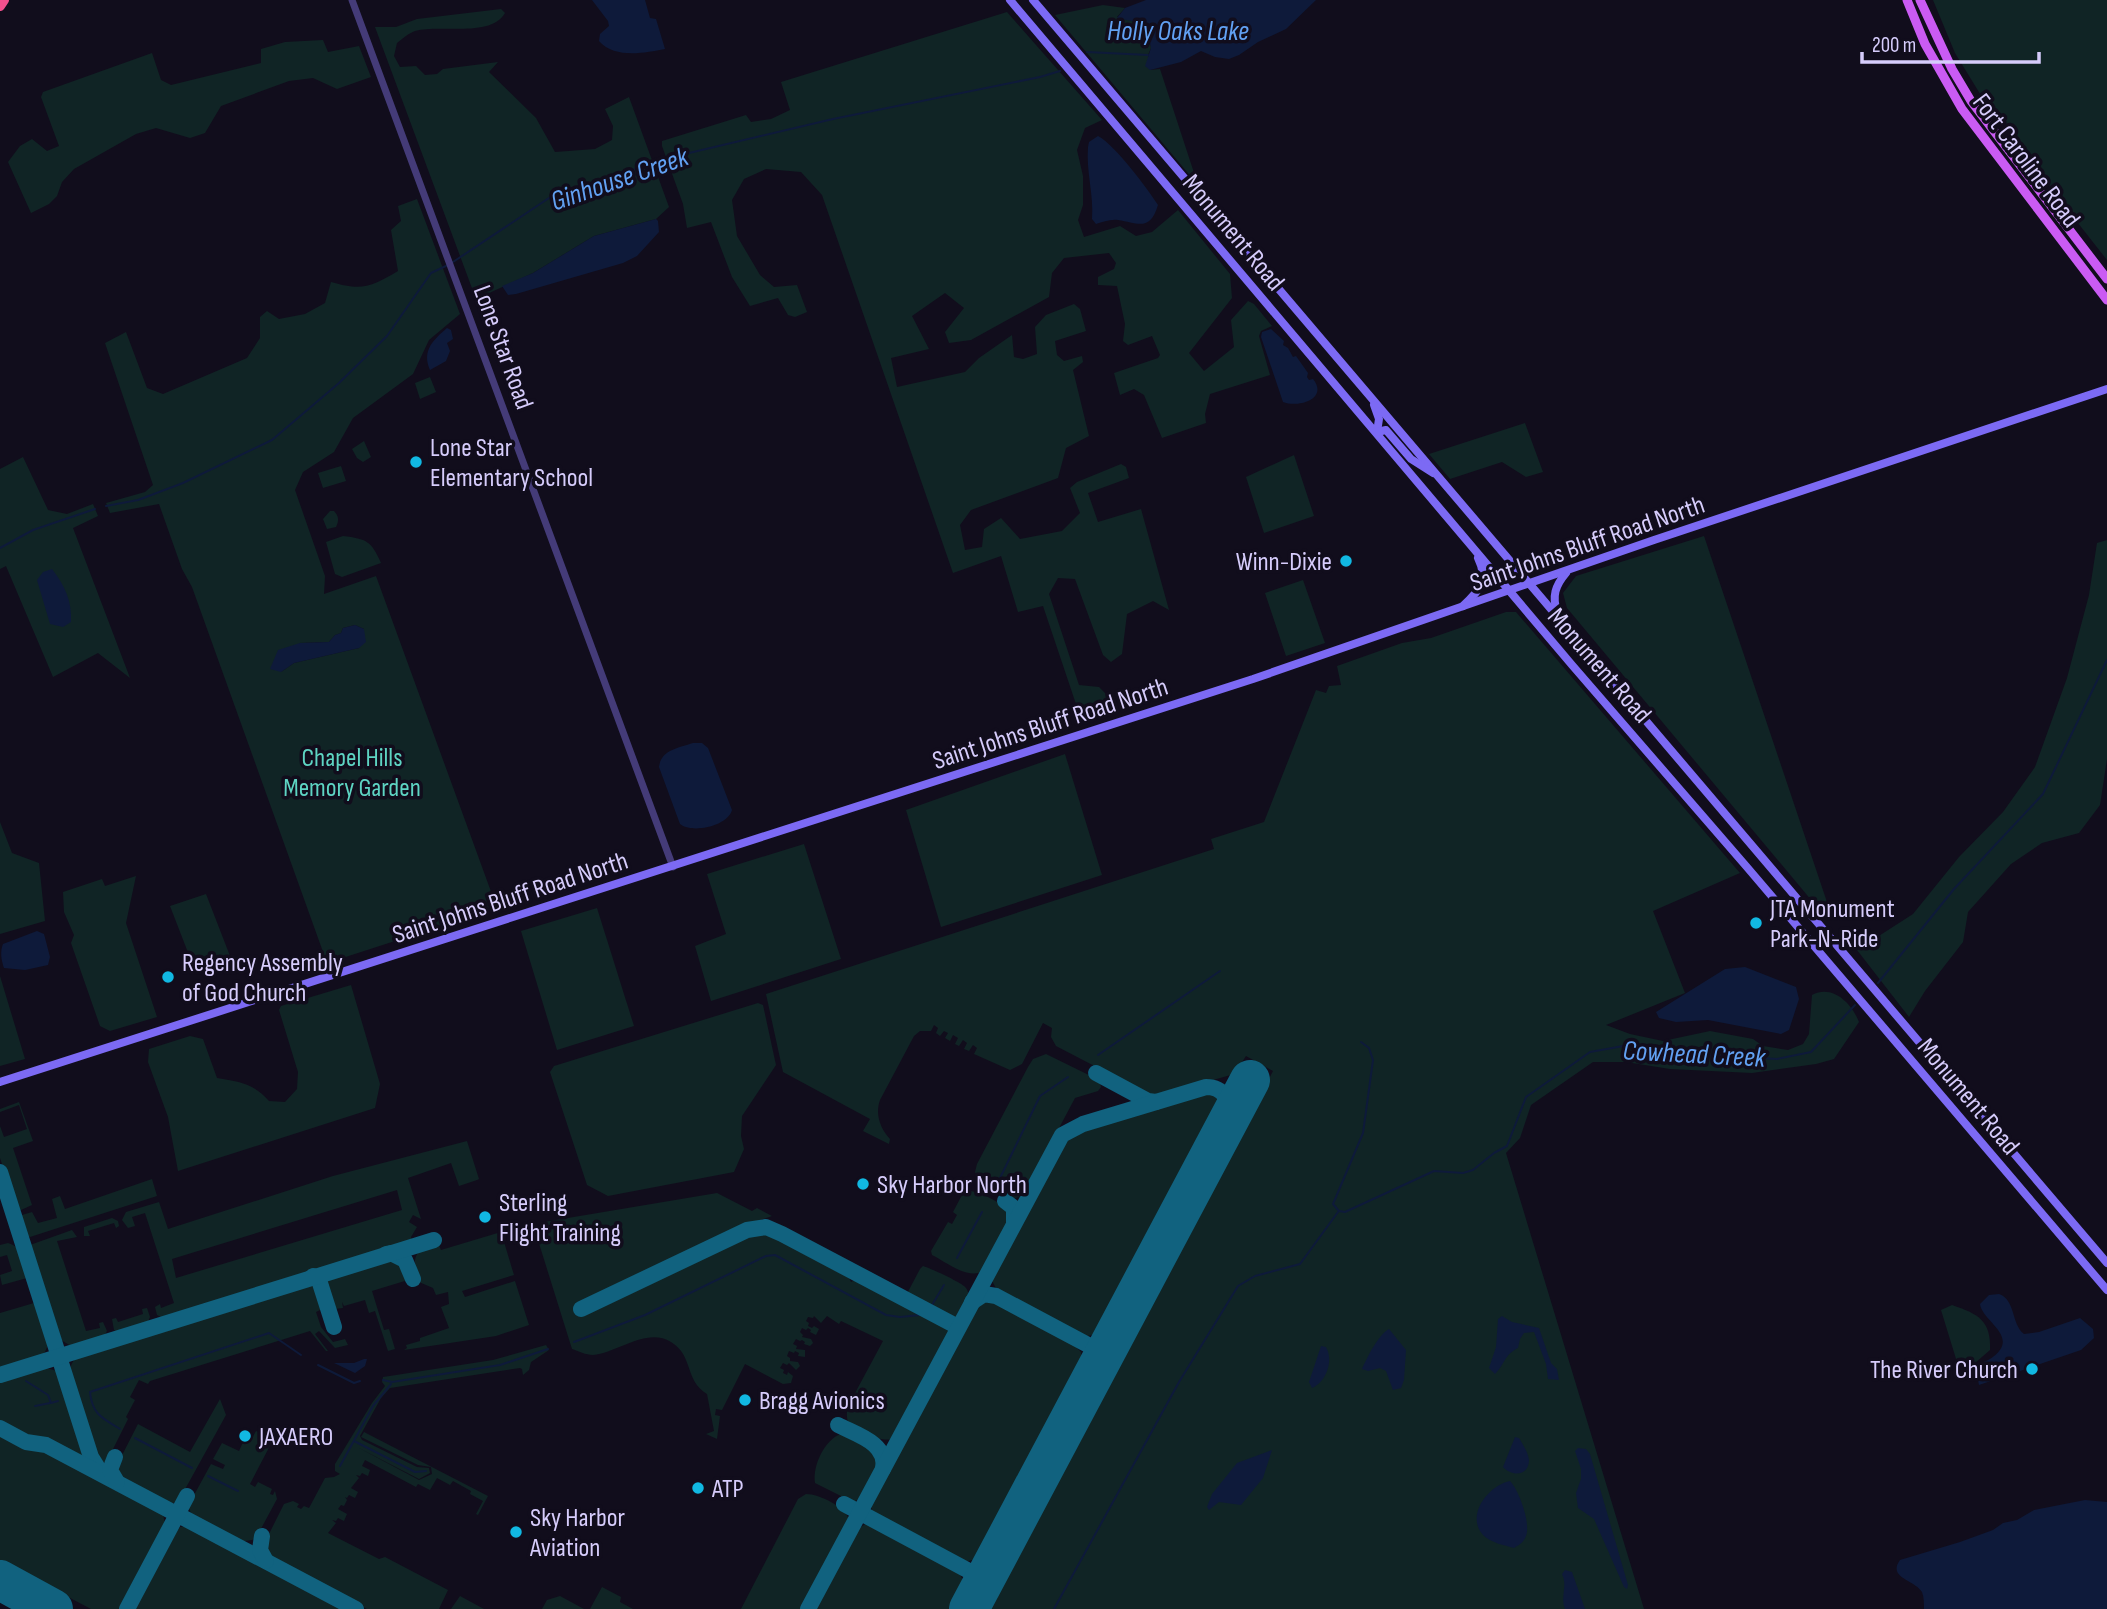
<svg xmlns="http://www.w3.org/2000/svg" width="2107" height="1609" viewBox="0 0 2107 1609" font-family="'Sofia Sans Condensed',sans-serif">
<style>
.green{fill:#102425;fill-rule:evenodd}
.water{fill:#0e1a3a}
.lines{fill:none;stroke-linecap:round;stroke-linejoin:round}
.stream{stroke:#0e1a3a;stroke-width:2}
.taxiway{stroke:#11627f;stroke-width:16}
.runway{stroke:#11627f;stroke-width:40}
.tertiary{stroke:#443b78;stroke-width:7}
.secondary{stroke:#7c6af4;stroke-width:8}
.primary{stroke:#ca5bf3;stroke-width:9}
.motorway{stroke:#f2508d;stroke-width:10}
.poi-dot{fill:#11b8e2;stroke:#110d1c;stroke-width:2.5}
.labels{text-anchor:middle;stroke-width:7;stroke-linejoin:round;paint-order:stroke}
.street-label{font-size:26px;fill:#d6ccfb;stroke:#110d1c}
.poi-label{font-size:26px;fill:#d6ccfb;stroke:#110d1c;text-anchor:start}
.park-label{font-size:26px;fill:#5ed4c3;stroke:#110d1c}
.water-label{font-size:28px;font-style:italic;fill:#62a1f3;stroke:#110d1c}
</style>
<rect width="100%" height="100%" fill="#110d1c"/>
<g class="green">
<path d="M1933,0H2107V260L1993,115L1955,53Z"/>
<path d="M1103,5L1125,8L1117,17L1146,24L1151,48L1148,55L1150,70L1160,69L1198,185L1055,15Z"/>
<path d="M501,9L505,13C491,38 440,24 415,31C409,33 402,39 397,43L394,56L400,67L416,66L425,75L437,74L443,69L498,62L489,72L536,118L555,152L595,149L612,140L613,126L605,109L629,97L669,207L656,219L594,236L533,273L476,299L375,27H396L417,19Z"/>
<path d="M1007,12L1102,120L1085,128L1077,150L1083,176V205L1078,220L1084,237L1120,226L1136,236L1152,232L1178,210L1230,274L1232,298L1189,353L1204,371L1234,347L1231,320L1248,301L1254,304L1272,326L1261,331L1259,336L1270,375L1210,394L1205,414L1206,423L1162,438L1144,395L1134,389L1120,395L1114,373L1158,358L1160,355L1152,336L1128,345L1123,341L1125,324L1117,286L1098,285V277L1114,269L1116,263L1109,253L1064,258L1052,273L1049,297L971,340L949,343L945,332L964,308L945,293L912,316L929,349L891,358L897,387L965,372L979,358L1012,335L1014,357L1023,359L1037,354L1035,327L1046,315L1074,304L1080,309L1086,331L1055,341L1057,355L1064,361L1082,356L1083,362L1073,370L1089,436L1066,448L1058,478L971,510L960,525L965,550L982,547L984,529L1001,518L1020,539L1062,531L1080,513L1070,488L1077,482L1121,464L1126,467L1129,478L1088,493L1098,522L1141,509L1169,610L1153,601L1127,614L1122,654L1111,662L1103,655L1075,579L1058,578L1049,594L1079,685L1099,687L1109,697L1108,709L1080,716L1043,606L1018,612L1001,556L953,573L822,195L801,172L766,169L744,179L732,200L737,236L760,275L774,287L797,285L807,312L795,317L788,315L778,298L750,306L732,277L711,222L687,228L683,204L662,146V141L746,115L751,122L771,119L790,110L781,82Z"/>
<path d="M323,40L328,52L359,46L371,77L337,89L313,78L289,81L221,106L205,133L190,138L156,128L136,134L74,169L62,182L57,196L49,204L31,213L8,162L20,146L32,139L47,151L59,146L41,97L43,92L152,53L161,80L171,85L261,63V49L285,42Z"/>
<path d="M417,199L460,314L429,340L413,374L353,418L334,452L303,472L295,490L325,576L324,594L376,576L497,908L327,963L192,587L182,569L159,504L110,513L106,503L145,492L153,485L105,343L126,332L147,388L163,394L247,358L260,338V317L267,311L279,319L305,314L325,303L331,282C362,291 371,287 398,271L391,230L401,221L398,206ZM355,625L364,629L359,648L294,663L281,672L300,643L329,642L335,635L341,633L343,628Z"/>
<path d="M430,377L436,392L420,399L415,383Z"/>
<path d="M1525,423L1543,472L1526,477L1502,462L1450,479L1429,454Z"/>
<path d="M364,441L371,457L363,462L357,458L352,449Z"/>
<path d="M1294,455L1314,516L1264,533L1246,477Z"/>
<path d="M23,457L48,510L67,514L93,504L98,516L73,528L130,678L98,653L53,677L6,566L0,569V469Z"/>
<path d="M341,466L346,481L323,488L318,473Z"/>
<path d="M330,511H334C339,516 339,521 336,527L327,529L323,519Z"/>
<path d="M343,536C367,539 371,541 381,563L342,577L335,574L326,542Z"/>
<path d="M1704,536L1830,911L1822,913L1567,608L1563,593L1576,576Z"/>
<path d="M2107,540V759L2100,805L2079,833L2042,843L2011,864L1968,912L1963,942L1925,991L1909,1017L1857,950L1913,914L1959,857L2003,812L2035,767L2067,678L2089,595L2097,543Z"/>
<path d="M1303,580L1325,643L1286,656L1265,593Z"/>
<path d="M1506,612H1516L1740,873L1653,911L1685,993L1606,1025L1630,1034L1663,1041L1710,1031L1753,1039L1763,1046L1788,1050L1803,1044L1809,1034L1812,995C1833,984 1852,1004 1859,1022L1834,1059L1816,1064L1752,1073L1670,1069L1626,1062H1593L1531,1105L1520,1138L1506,1153L1644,1609H988L1273,1071L1246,1056L1234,1074L1154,1097L1056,1046L1051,1037L1052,1028L1043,1023L1022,1064L1010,1070L974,1054L977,1048L973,1045L969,1051L964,1049L967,1043L963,1040L959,1046L955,1044L958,1038L953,1035L950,1041L945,1038L948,1033L944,1031L940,1036L936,1033L938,1028L934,1025L931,1031H920L914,1036L880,1100C875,1114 880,1128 890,1139L889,1144L863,1131L870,1119L783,1072L766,994L1214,849L1211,839L1264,822L1316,690L1326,693L1329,686L1341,685L1337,666L1402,643L1431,638Z"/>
<path d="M1065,754L1102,875L941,927L906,810Z"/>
<path d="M0,822L12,853L39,863L45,921L0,934Z"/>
<path d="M804,844L841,959L711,1001L695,946L726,934L707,874Z"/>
<path d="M136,876L126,923L157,1017L110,1031L100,1026L71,943L74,935L64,912L63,892L102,879L105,886Z"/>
<path d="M206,894L230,956L194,968L170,906Z"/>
<path d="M597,908L634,1026L557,1050L521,931Z"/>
<path d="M0,976L25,1059L0,1066Z"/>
<path d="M351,985L380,1084L375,1108L178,1171L168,1117L148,1062L149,1049L190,1036L203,1039L217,1078C240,1082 253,1083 269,1101L285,1102L297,1089L298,1072L279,1010L281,1006Z"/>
<path d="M758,1003L763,1005L776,1065L742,1116L741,1136L744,1149L734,1172L608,1196L587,1185L550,1072L554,1066Z"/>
<path d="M1046,1054L1099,1080L1101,1087L1098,1091L1075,1098L1024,1194C1011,1205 992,1189 979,1182L975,1172L977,1164L1028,1067L1033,1059Z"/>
<path d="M1208,1091L1216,1096L1218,1104L1096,1334L1084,1337L997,1290L992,1281L999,1261L1063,1142L1069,1136Z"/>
<path d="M19,1102L33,1141L13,1148L32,1205L21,1210L17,1209L0,1158V1126L4,1137L27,1129L19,1105L0,1112V1109Z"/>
<path d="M467,1141L479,1179L477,1180L459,1186L451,1163L408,1178L421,1219L413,1215L409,1222L417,1227L411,1237L412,1242L165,1319L157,1315L155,1307L160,1304L161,1308L174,1303L145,1213L132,1217L135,1226L128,1228L122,1220L126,1212L159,1202L168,1229L333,1176ZM397,1190L402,1210L176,1278L172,1259Z"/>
<path d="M152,1179L157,1196L30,1237L26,1236L20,1218L22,1215L32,1212L38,1223L57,1218L52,1199L60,1196L65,1209Z"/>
<path d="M971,1191C986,1195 1008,1204 1010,1220L983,1271C968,1280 946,1262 932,1255L931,1251L948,1222L952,1224L957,1215L953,1212L962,1195Z"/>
<path d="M717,1193L752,1211L757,1208L772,1216L744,1226L579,1306L583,1314L701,1256L771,1226H779L801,1237L795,1249L849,1278L851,1282L857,1279L902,1303L920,1269L923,1266C932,1269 963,1283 966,1288C969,1292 968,1294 968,1299L892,1439C882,1442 858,1433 850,1425C846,1420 847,1414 847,1408L883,1341L841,1321L839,1324L827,1316L821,1323L814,1316L813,1318L808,1317L806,1321L809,1323L808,1326L812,1328L814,1326L819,1329L816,1335L810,1332L811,1330L808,1328L806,1330L802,1328L800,1332L803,1335L802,1337L811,1339L813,1343L810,1346L804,1344L805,1342L802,1340L800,1341L796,1339L793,1344L797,1346L796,1349L805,1350V1357L798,1356L799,1353L795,1351L794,1353L789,1351L787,1356L790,1358V1361L798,1362L800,1366L796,1370L789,1363L787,1365L783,1363L780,1368L784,1370L783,1373L787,1375L788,1372L793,1376L791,1383L783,1384L745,1364L722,1410L716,1409L715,1415L720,1416L717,1439L706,1434L714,1431L707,1394C684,1380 694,1356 671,1342C646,1327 618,1353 593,1355C586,1355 578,1351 572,1349L537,1237L544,1222Z"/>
<path d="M112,1218L118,1221L119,1226L116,1228L114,1223L88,1231L90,1236H84V1227Z"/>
<path d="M72,1230L77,1237L57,1241L86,1331L100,1328L99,1323L103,1322L107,1331L103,1338L71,1346L61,1340L58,1334L30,1245Z"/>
<path d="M501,1232L514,1275L462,1291L465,1297L515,1281L529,1325L496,1336L404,1350L407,1348L406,1345L420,1341V1338L449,1328L441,1307L449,1304L448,1292L436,1295L433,1288L419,1282C412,1258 412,1250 438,1243L441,1250Z"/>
<path d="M8,1243C23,1247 29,1263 27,1278L2,1285L0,1275L12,1271L7,1255L0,1257V1245Z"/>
<path d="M390,1259L399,1262L408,1280L372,1291L384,1330L389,1329L395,1349L388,1351L375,1311L369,1313L365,1300L344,1306L342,1302L343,1308L334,1309L332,1306L326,1282L331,1276Z"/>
<path d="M310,1283L318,1289L324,1308L316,1312L321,1327L333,1342L345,1339L348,1345L335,1348L319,1331L315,1334L328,1351H326L310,1331L150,1381L148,1384L139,1380L130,1397L135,1400L126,1417L128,1419L107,1461L101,1464L70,1376C70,1366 71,1361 80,1355Z"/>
<path d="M988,1300L1000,1304L1072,1343L1081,1352L1082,1361L976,1559L965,1562L959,1561L876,1516L872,1512L871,1502L974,1309L979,1302Z"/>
<path d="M34,1303C42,1309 43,1320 46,1329C56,1363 25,1362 0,1369V1313Z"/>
<path d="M1952,1305C1978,1314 1991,1320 1990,1350L1961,1375L1941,1310Z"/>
<path d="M147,1308L150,1317L147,1324L120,1332L114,1330L112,1319L116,1318L118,1322L143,1314L142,1309Z"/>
<path d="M546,1345L549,1350L531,1362L529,1370L523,1375L522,1369L520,1368L390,1388L381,1398L360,1436L362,1440L417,1467L429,1468L430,1473L419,1479L357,1447L419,1480L432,1474L431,1467L418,1465L361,1437L364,1432L488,1496L478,1515L476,1514L483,1501L470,1494L471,1491L453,1481L450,1485L437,1478L430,1490L418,1484L416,1487L365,1460L362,1466L370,1470L368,1476L362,1473L360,1476L356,1475L359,1478L351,1488L358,1492L355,1498L349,1495L347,1498L345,1497L347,1500L344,1506L341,1505L338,1509L347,1514L344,1521L338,1518L336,1521L332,1520L336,1523L328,1533L379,1559L385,1557L448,1590L439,1609H367L270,1558L264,1544L284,1504L293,1501L299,1504L297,1507L301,1509L304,1506L309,1508L325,1478L334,1477L340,1474L335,1471V1464L372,1403L385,1386L382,1382L383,1377L493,1360Z"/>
<path d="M43,1367L57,1371L61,1378L86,1455L84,1459L50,1440L33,1438L0,1422V1380Z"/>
<path d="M220,1399L226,1415L178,1502L167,1504L119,1477L115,1469L138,1424L190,1452Z"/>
<path d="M256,1431L274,1438L250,1484L255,1487L258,1482L272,1489L270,1494L273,1495L275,1491L277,1499L256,1538L252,1540L238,1542L193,1518L188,1506L211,1464L223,1469L225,1465L213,1459L222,1443L239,1451L244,1440L250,1442Z"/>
<path d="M0,1433L30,1449L51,1453L146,1502L163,1514L165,1524L163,1533L122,1609H91L0,1561Z"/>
<path d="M841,1434L874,1450L879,1455C881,1470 868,1497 853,1502L815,1483C812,1466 825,1439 841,1434Z"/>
<path d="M806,1494C820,1494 844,1507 849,1519L803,1609H741L798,1499Z"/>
<path d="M867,1523L959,1572L964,1583L950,1609H814L856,1530Z"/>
<path d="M188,1526L206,1534L347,1609H133L171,1538L180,1527Z"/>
<path d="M602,1587L621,1597L620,1602L633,1609H590Z"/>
<path d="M460,1596L484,1609H451Z"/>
<path d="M560,1596L584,1609H542L547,1600Z"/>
</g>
<g class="water">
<path d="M592,0H645L650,18L656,19L665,49C644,53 615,59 599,41L600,34L609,26L608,21Z"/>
<path d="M1146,0H1316L1286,29L1258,42L1239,55L1229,59L1215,57L1201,51L1181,62L1150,70L1145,66L1151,48L1146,24L1117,18L1125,8Z"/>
<path d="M1098,136C1115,145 1147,188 1158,205C1150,232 1138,223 1118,220C1110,219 1103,222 1096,224L1092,219C1094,195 1086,172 1088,147L1089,142Z"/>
<path d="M656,219L658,221L659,232L637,256L623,263L516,294L508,295L502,286L533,273L594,236Z"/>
<path d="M447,328L451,330L453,339L447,343L450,351L446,361L430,370C422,351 432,341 447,328Z"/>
<path d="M1271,329L1284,341L1283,345L1288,348L1293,357L1296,356L1308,373L1307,377L1309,380L1313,379C1329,399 1298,408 1283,402L1261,337L1262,332Z"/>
<path d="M52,569C65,586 72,601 71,622L63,627L50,624L37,580L43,572Z"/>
<path d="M355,625L364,629L366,642L359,648L294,663L281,672L270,669L278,650L300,643L329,642L335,635L341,633L343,628Z"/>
<path d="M693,743H702L708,748L732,810C728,826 692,834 680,824L659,767C661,750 678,748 693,743Z"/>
<path d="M37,931L44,934L50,957L48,965L25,970L4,968C1,960 0,951 3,944Z"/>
<path d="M1745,967L1796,987L1799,999L1789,1030L1781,1034L1708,1020L1676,1022L1659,1018L1656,1012L1725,969Z"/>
<path d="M1999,1294C2016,1300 2011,1324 2024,1334L2039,1332L2080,1318L2093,1329L2094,1338L2081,1350L1979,1385L1975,1366C1979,1363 1985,1362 1990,1359C2023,1337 1982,1322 1980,1304L1989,1295Z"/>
<path d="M1502,1316L1512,1322L1539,1328L1551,1363L1557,1369L1559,1380L1548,1379L1546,1364L1534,1332L1524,1333L1520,1339L1518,1348C1504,1355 1505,1364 1495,1374L1489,1368L1496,1347L1498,1319Z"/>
<path d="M1389,1329L1406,1350L1404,1380L1401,1388L1393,1390L1386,1371L1380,1368L1368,1371L1362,1369C1367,1358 1378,1335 1389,1329Z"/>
<path d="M1321,1346L1326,1347C1334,1361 1326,1382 1312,1388L1309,1382Z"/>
<path d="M364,1359H367L365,1366L355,1373L334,1363H354Z"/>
<path d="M1515,1437L1519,1438C1523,1445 1528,1452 1529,1460C1529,1476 1512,1477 1503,1467Z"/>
<path d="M1578,1448L1586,1449L1590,1454L1628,1585L1627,1589L1624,1587L1594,1519L1578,1508L1576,1493L1581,1479V1469L1575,1451Z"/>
<path d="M1272,1450L1263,1478L1241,1505L1219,1502L1209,1510L1207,1507L1212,1494L1237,1463Z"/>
<path d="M1510,1481C1519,1490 1531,1524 1526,1536C1524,1542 1519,1545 1514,1548C1504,1545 1491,1543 1483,1535C1465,1515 1489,1485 1510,1481Z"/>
<path d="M2085,1500L2107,1502V1609H1924C1924,1604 1924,1597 1922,1592C1915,1580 1887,1578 1900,1560L1960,1542L1993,1530L2003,1523L2017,1520L2034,1510Z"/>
<path d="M1565,1570L1572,1572L1585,1609H1565C1560,1597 1568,1585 1562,1574Z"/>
</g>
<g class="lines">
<g class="stream">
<path d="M1087,52L1148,55"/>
<path d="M453,262L549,198L668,158L833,119L1040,77L1060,71"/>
<path d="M106,506L138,500L183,483L272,440L339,383L387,336L431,273L448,265"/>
<path d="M0,548L33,530L95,509"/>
<path d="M1878,983L1954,889L2043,794L2107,660"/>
<path d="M1361,1042L1369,1048L1373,1060L1363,1133L1333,1204L1339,1211L1345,1212L1434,1171L1463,1173L1473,1170L1494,1153L1507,1146L1526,1097L1590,1052L1629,1045L1707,1055L1777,1059L1811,1052L1855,1005"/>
<path d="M1098,1055L1220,971"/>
<path d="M1000,1178L1040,1096L1068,1077"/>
<path d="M957,1258L982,1212"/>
<path d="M932,1305L944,1285"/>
<path d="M574,1342L645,1315L766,1256L775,1255L886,1315L900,1317L920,1315"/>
<path d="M318,1365L354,1383L360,1381"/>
<path d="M383,1380L392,1382L500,1365L548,1349"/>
<path d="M26,1381L48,1395L51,1403L58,1401"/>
<path d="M35,1406L50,1403"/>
<path d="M120,1429C102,1418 92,1414 90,1392L269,1333L301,1355"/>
<path d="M135,1438L192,1468"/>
<path d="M354,1441L415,1472L426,1471"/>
<path d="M340,1466L373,1406L391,1384"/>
<path d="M208,1476L238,1491"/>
<path d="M1054,1609L1179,1382L1238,1286L1255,1276L1300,1264L1338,1212"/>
</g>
<g class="taxiway">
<path d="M1096,1073L1148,1101L1156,1102"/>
<path d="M0,1172L91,1457L101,1473"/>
<path d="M1005,1201L1014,1208V1222"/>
<path d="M386,1254L391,1253L405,1260L413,1279"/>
<path d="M313,1276L319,1280L334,1327"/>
<path d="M972,1302L984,1294L996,1296L1105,1354"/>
<path d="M581,1309L747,1230L766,1227L782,1234L958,1327"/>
<path d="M0,1375L434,1240"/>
<path d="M838,1425C857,1435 888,1443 883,1469"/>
<path d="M0,1428L26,1442L46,1445L356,1609"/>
<path d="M115,1457L110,1470L117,1482"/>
<path d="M844,1504L984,1579"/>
<path d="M262,1536L260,1550L266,1561"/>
<path d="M127,1609L187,1496"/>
<path d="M808,1609L1062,1135L1083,1124L1206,1087C1225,1087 1229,1101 1231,1117"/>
</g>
<g class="runway">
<path d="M0,1580L53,1609"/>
<path d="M969,1609L1250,1080"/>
</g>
<path class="tertiary" d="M352,0L673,867"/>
<g class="secondary">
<path d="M1010,0L1572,665L1746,866L2107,1290"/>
<path d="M1033,0L2107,1263"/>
<path d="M1374,405L1379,419L1377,432"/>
<path d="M1377,432L1386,430L1411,459L1433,473"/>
<path d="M1463,606C1480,590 1489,581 1478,558"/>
<path d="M1557,612C1552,596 1555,586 1566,573"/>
<path d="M0,1082L1253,679L1654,540L2107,389"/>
</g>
<g class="primary">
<path d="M1907,0L1925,44L1962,109L2107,300"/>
<path d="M1920,0L1952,69L1971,101L2107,279"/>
</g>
<path class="motorway" d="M0,6L4,0"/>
</g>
<g class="poi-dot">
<circle cx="416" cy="462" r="7"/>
<circle cx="1346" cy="561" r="7"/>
<circle cx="1756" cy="923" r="7"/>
<circle cx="168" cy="977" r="7"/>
<circle cx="863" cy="1184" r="7"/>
<circle cx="485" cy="1217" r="7"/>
<circle cx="2032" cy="1369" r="7"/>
<circle cx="745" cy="1400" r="7"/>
<circle cx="245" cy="1436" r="7"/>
<circle cx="698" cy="1488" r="7"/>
<circle cx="516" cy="1532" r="7"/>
</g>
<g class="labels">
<g class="street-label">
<text transform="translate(2027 160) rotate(53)" y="9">Fort Caroline Road</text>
<text transform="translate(1234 232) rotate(50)" y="9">Monument Road</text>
<text transform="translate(504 347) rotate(70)" y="9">Lone Star Road</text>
<text transform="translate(1587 543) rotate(-19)" y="9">Saint Johns Bluff Road North</text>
<text transform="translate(1600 665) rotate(49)" y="9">Monument Road</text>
<text transform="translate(1050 723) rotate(-18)" y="9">Saint Johns Bluff Road North</text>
<text transform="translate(510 897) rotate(-18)" y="9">Saint Johns Bluff Road North</text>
<text transform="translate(1969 1096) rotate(50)" y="9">Monument Road</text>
</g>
<g class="poi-label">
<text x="430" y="456">Lone Star<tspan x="430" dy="30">Elementary School</tspan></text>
<text x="1332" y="570" text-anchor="end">Winn-Dixie</text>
<text x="1770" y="917">JTA Monument<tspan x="1770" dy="30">Park-N-Ride</tspan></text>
<text x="182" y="971">Regency Assembly<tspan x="182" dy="30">of God Church</tspan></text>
<text x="877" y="1193">Sky Harbor North</text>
<text x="499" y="1211">Sterling<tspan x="499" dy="30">Flight Training</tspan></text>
<text x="2018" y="1378" text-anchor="end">The River Church</text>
<text x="759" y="1409">Bragg Avionics</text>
<text x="259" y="1445">JAXAERO</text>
<text x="712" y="1497">ATP</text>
<text x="530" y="1526">Sky Harbor<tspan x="530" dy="30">Aviation</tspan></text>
</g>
<g class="park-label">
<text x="352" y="766">Chapel Hills<tspan x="352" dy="30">Memory Garden</tspan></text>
</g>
<g class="water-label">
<text x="1178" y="40">Holly Oaks Lake</text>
<text transform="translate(619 178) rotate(-19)" y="10">Ginhouse Creek</text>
<text transform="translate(1694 1053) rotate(3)" y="10">Cowhead Creek</text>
</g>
</g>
<path d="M1862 52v10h177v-10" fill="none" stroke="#d6ccfb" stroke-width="3.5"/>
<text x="1872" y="52" font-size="21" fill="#d6ccfb" stroke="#110d1c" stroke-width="5" paint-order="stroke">200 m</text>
</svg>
